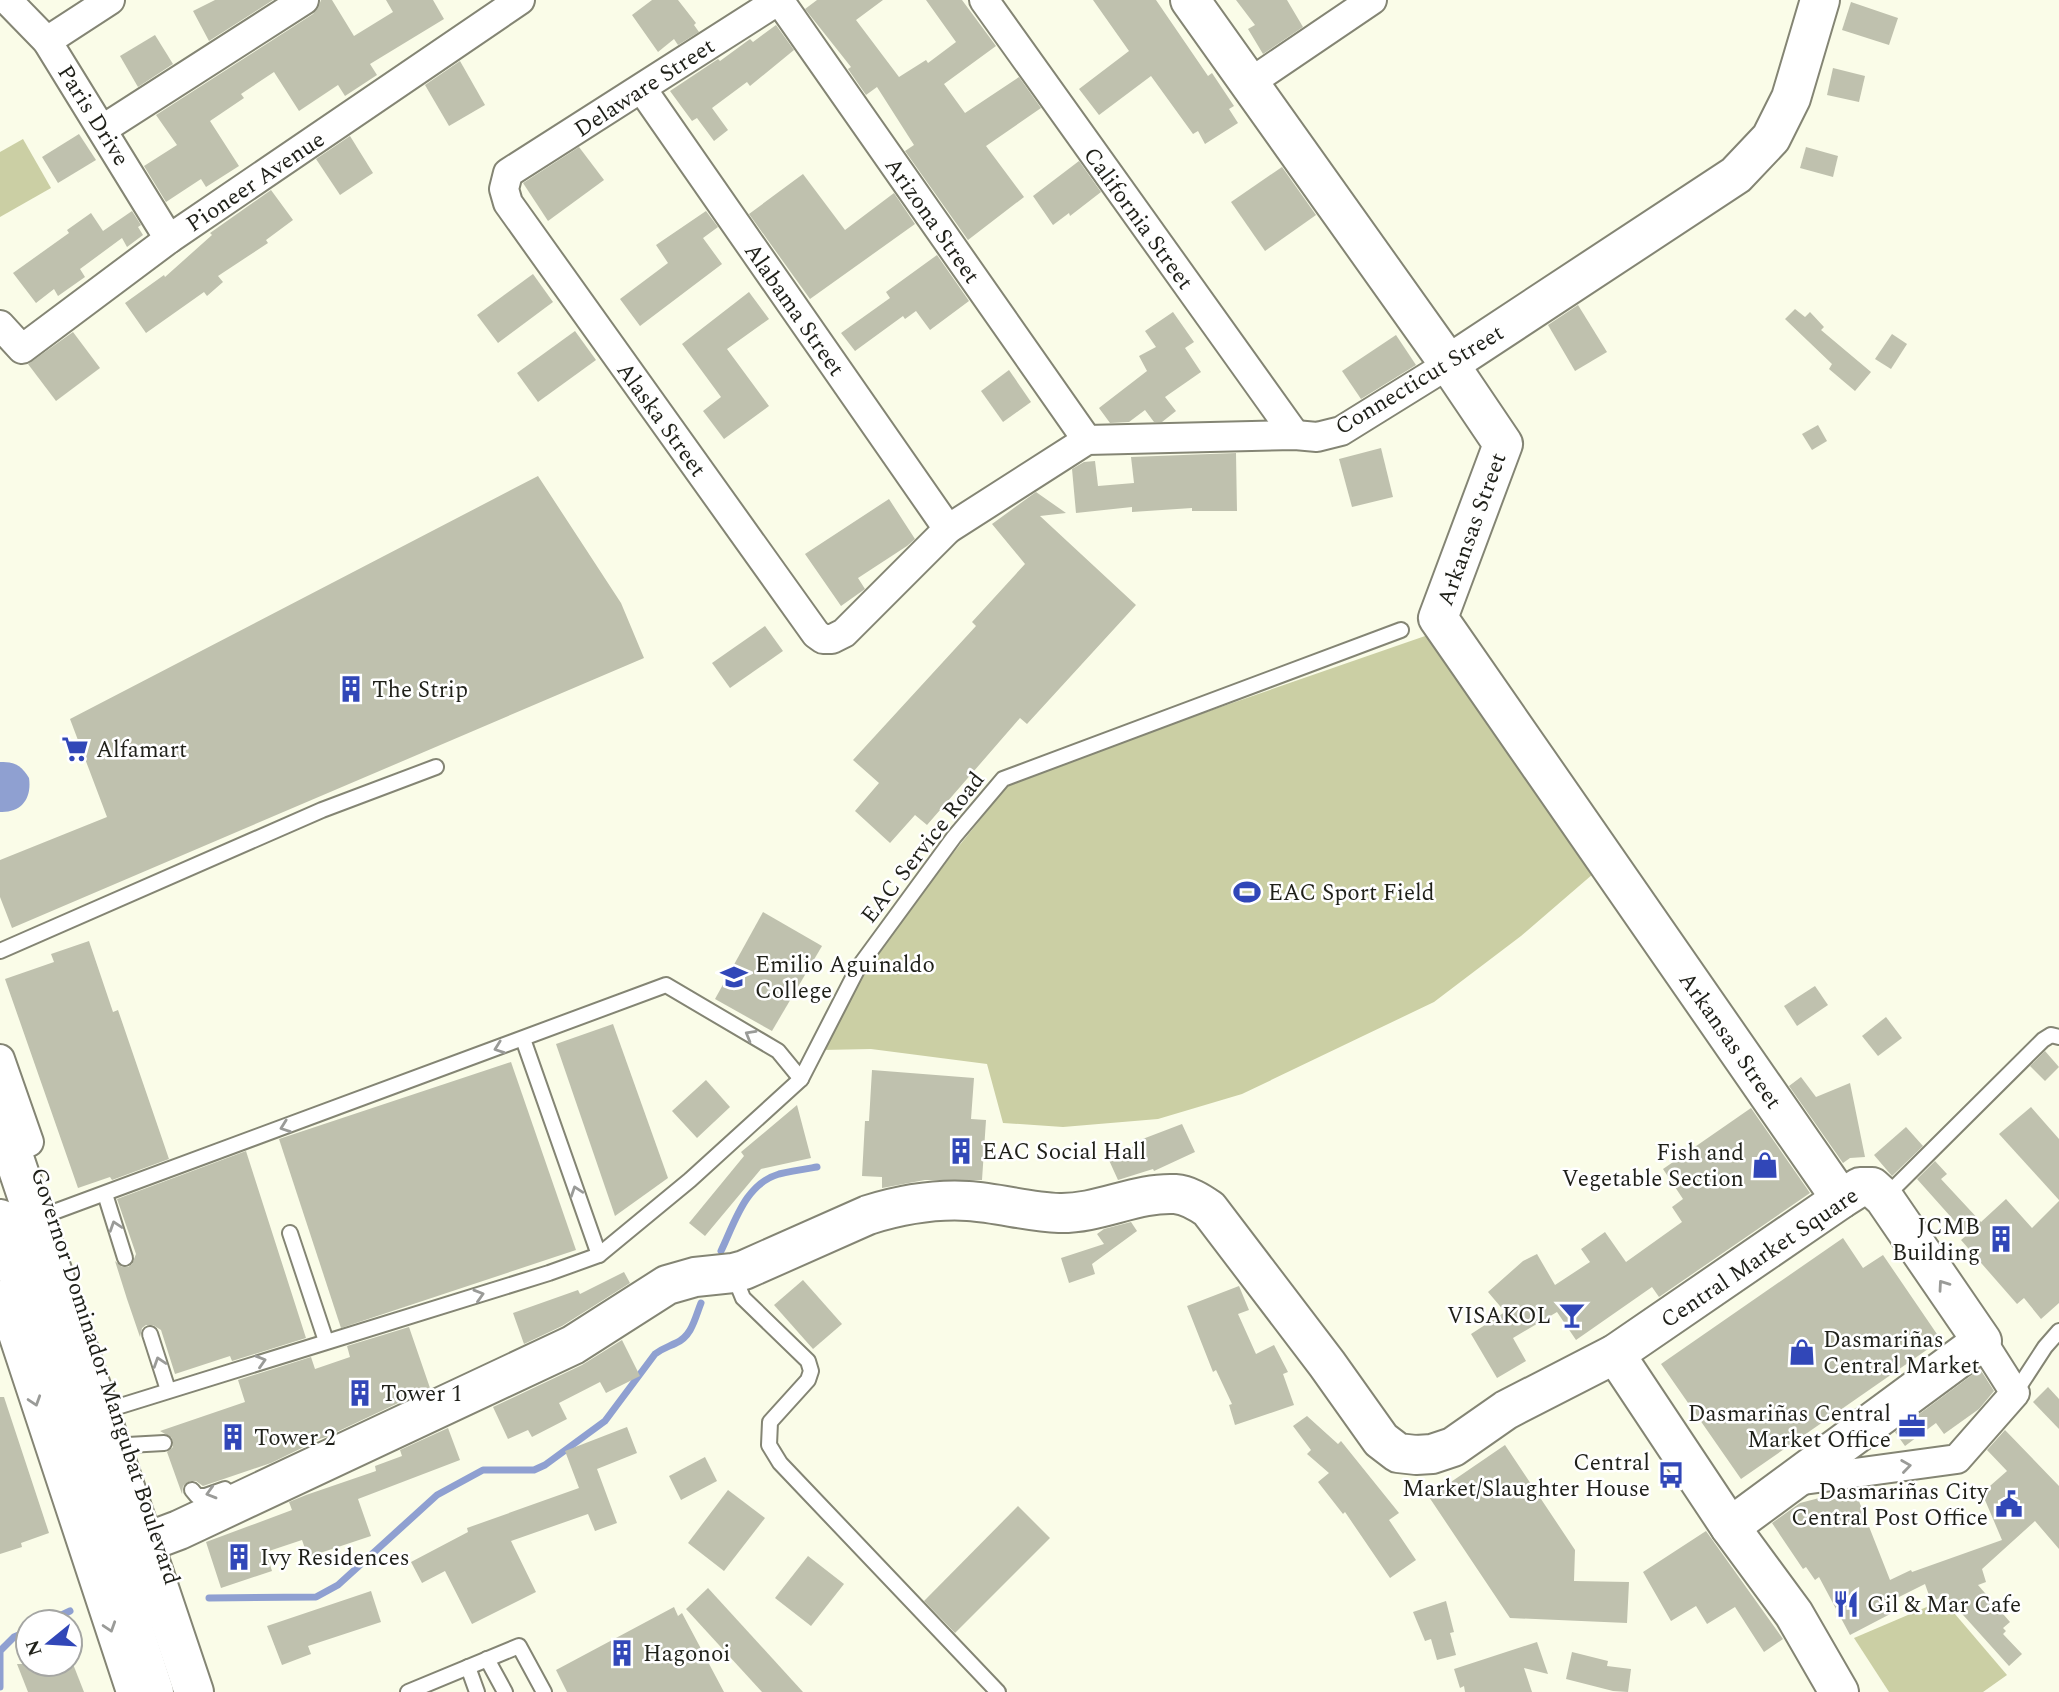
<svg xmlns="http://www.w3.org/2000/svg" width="2059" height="1692" viewBox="0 0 2059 1692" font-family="Spectral,serif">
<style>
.green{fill:#cbcfa4}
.water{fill:#8fa0d1}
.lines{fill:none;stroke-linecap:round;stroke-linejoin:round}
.stream{stroke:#8fa0d1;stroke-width:7}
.building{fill:#bfc1ae}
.lane-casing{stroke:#848574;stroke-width:18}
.street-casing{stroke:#848574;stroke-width:32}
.secondary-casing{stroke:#848574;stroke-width:42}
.lane{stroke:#fff;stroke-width:14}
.street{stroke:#fff;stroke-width:28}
.secondary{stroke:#fff;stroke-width:38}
.oneway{stroke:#9a9b98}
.labels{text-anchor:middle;stroke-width:5;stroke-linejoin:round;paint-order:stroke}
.street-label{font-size:23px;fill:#1f2019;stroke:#fff}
.poi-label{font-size:23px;fill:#1f2019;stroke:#fff;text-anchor:start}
</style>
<rect width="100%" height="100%" fill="#fafce8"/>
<g class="green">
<path d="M23,139L51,188L0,217V152Z"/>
<path d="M1428,635L1593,874L1521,936L1434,1002L1242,1094L1158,1119L1063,1127L1003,1123L987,1064L871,1049L822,1050L863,973L946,862L1013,779Z"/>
<path d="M1943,1600L2007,1675L1983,1692H1889L1854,1638Z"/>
</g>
<path class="water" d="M0,762C14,761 22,766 29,778C32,799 21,813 0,812Z"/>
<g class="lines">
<g class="stream">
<path d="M721,1251C735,1222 745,1184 779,1174C792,1171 805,1169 817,1167"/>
<path d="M209,1598L316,1597L338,1585L437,1495L483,1470H534L545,1465L605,1421L655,1354C663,1348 668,1347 676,1343C692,1336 695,1318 701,1303"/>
<path d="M47,1622L70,1611"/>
<path d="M0,1687V1651L14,1637L28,1631"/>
</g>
</g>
<g class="building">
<path d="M215,0H273L209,41L193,11Z"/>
<path d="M321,0H332L354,36L393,12L386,0H433L444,19L370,64L377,75L345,96L338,85L299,111L274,72L241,94L244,98L210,121L239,166L206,187L201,179L166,202L144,166L177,145L156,115L313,14L318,8Z"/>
<path d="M652,0H678L696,23L694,25L699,32L678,45L674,39L658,52L632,15Z"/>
<path d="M817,0H883L856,20L899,77L926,60L928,63L956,42L926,0H962L996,46L944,84L965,113L1019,77L1041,108L986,146L1024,197L968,240L905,151L914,145L877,87L866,95L848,69L851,67L805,9Z"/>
<path d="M1093,0H1156L1208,76L1212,73L1234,106L1229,109L1238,123L1205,144L1198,131L1193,134L1151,76L1099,115L1079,89L1129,51Z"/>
<path d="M1236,0H1287L1303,27L1263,54L1248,29L1255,25Z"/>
<path d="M1851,2L1898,18L1889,45L1842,30Z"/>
<path d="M776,25L794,50L750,86L747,82L712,108L728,130L714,141L697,118L692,121L670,91L718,59L720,61L750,39L753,42Z"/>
<path d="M155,35L173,64L138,87L120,56Z"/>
<path d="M460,61L485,105L449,126L425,85Z"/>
<path d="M1833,68L1865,76L1859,102L1827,95Z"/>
<path d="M79,134L96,160L58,183L42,157Z"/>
<path d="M350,136L373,173L340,195L316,159Z"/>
<path d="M579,147L604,180L548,221L523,183Z"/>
<path d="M1806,147L1838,156L1833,177L1800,168Z"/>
<path d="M1079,161L1101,192L1070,216L1069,213L1053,225L1033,196Z"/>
<path d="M1282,167L1316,215L1265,251L1231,202Z"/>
<path d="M803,174L845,230L894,193L915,224L810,299L749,214Z"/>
<path d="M271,190L293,220L266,240L268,243L218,276L223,282L207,296L204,292L146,333L125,303L164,275L165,277L212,235L210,233Z"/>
<path d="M132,211L141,225L138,227L143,235L127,247L122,238L80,269L85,277L58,296L54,289L36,303L13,273L69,233L67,230L91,213L103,231Z"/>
<path d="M706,211L718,227L703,238L722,264L640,326L620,299L668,263L656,245Z"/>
<path d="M937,255L969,301L930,330L916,311L905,319L903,316L855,351L841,333L890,298L886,292Z"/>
<path d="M533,274L553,302L498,343L477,315Z"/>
<path d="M749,292L769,319L727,349L769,406L724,439L703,411L721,397L682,344Z"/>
<path d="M1578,305L1607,352L1575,371L1548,325Z"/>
<path d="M1795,309L1805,317L1810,312L1824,327L1821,330L1871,372L1855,391L1829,369L1832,364L1785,319Z"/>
<path d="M1173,312L1194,342L1185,348L1201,372L1165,397L1176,411L1162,422H1154L1145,410L1129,422L1110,423L1099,408L1147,371L1139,356L1156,347L1145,331Z"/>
<path d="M575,331L596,360L538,402L517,373Z"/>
<path d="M73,332L100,368L56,401L28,364Z"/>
<path d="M1892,334L1907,344L1891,369L1875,359Z"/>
<path d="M1396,335L1416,365L1361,399L1342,371Z"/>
<path d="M1009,370L1031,402L1003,422L981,391Z"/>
<path d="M1818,425L1827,441L1812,450L1802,434Z"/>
<path d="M1381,448L1393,497L1352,507L1339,459Z"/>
<path d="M1236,453L1237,511H1192V508L1132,512V507L1076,513L1072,469L1084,462L1095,461L1098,486L1134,483L1131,457Z"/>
<path d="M538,476L621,603L644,658L12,928L0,897V860L107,817L70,719Z"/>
<path d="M1036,492L1066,513L1040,516L1136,605L1027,724L1020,718L927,825L915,815L890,843L855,811L879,783L853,760L976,626L972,622L1025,564L992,524Z"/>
<path d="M889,499L915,539L907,546L858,578L865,589L841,606L805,554Z"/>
<path d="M765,626L783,651L730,688L712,663Z"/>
<path d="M763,912L822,946L772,1031L715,999Z"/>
<path d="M89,941L113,1012L118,1010L169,1159L112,1180L110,1177L78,1188L5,979L54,962L51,954Z"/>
<path d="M1815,986L1828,1005L1797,1026L1784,1006Z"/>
<path d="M1886,1017L1902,1038L1878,1056L1862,1036Z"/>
<path d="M613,1024L668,1178L615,1216L556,1044Z"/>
<path d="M2045,1051L2059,1067L2045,1081L2030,1066Z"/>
<path d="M511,1062L576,1250L341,1328L279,1139Z"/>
<path d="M872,1070L974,1078L971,1119L986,1120L982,1180H925L882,1188V1177L862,1176L865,1121H869Z"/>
<path d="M1801,1077L1816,1097L1850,1083L1865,1157L1850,1158L1843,1163L1789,1086Z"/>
<path d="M706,1080L730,1107L697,1138L672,1111Z"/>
<path d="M797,1105L811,1158L761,1169L705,1236L689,1223L744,1156L741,1152Z"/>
<path d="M2031,1107L2059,1139V1200L1999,1134Z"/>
<path d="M1751,1108L1810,1193L1659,1297L1652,1287L1576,1340L1557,1312L1513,1338L1526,1361L1497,1378L1471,1334L1505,1312L1488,1292L1523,1261L1537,1254L1555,1285L1590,1262L1581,1249L1605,1232L1626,1262L1682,1222L1672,1207L1683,1199L1663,1169Z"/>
<path d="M1182,1124L1195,1152L1154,1171L1153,1169L1118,1180L1108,1158L1141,1143L1140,1140Z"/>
<path d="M1906,1127L1923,1146L1892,1176L1874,1155Z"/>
<path d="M246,1151L306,1338L232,1361L230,1356L175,1374L161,1330L153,1325H146L142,1328L140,1337L127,1299L115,1261L122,1267H128L132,1264L136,1254L117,1199Z"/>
<path d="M1935,1161L1947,1174L1941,1179L1981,1222L2006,1199L2032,1228L2059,1201V1303L2041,1319L2024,1298L2017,1304L1961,1240L1967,1235L1917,1179Z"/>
<path d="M1131,1222L1137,1231L1092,1264L1095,1274L1069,1283L1061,1258L1104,1244L1097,1234L1104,1229Z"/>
<path d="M1843,1238L1863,1268L1883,1255L1941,1340L1741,1479L1661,1364Z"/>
<path d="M624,1272L630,1283L562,1326L524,1344L513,1313L578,1290L580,1294Z"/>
<path d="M803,1280L842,1324L813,1349L774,1305Z"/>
<path d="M1239,1286L1249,1310L1238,1314L1256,1354L1274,1345L1288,1372L1283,1374L1294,1405L1235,1425L1229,1405L1232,1404L1216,1370L1213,1372L1187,1306Z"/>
<path d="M409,1327L430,1388L326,1437L307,1443L308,1445L271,1463L203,1486L196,1481H190L183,1486L182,1494L167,1452L173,1447L172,1438L160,1431L245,1402L238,1380L311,1357L315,1369L350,1357L347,1346Z"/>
<path d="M622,1340L640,1376L606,1393L600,1382L559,1403L567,1419L532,1437L528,1430L508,1439L493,1407L582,1365Z"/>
<path d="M1980,1369L1994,1391L1979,1409L1944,1434L1936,1423L1905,1446L1895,1432Z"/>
<path d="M2048,1387L2059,1399V1429L2033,1402Z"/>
<path d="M0,1397H4L49,1533L21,1543L22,1547L0,1554Z"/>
<path d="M1307,1416L1338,1444L1341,1441L1399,1513L1389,1520L1416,1560L1390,1578L1345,1512L1343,1514L1318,1482L1329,1473L1307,1454L1311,1450L1293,1426Z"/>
<path d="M627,1427L637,1453L597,1469L617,1523L595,1531L588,1514L511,1541L536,1592L472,1624L445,1571L422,1583L411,1562L468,1532L467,1528L579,1488L565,1451Z"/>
<path d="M448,1428L460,1460L358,1499L371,1536L308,1557L302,1540L266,1552L272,1571L221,1588L206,1542L292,1510L289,1502L306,1495L376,1471L375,1466L402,1456L400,1450Z"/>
<path d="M2005,1430L2059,1486V1549L2035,1521L1982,1569L1986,1582L1978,1585L2010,1622L2003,1628L2006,1631L2003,1634L2022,1654L2009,1666L1946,1596L1931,1601L1925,1584L1889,1602L1894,1612L1850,1635L1819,1577L1815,1580L1806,1567L1803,1569L1772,1523L1800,1503L1827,1496L1829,1501L1855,1491L1890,1580L1911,1570L1912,1572L2002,1540L1982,1493L2007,1471L1987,1450Z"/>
<path d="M1505,1445L1575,1550L1574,1581L1629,1582L1627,1623L1510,1618L1429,1497Z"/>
<path d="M705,1457L717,1481L681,1500L669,1476Z"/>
<path d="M728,1490L765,1518L724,1571L688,1543Z"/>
<path d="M1018,1506L1050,1538L955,1633L924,1601Z"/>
<path d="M1706,1531L1783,1639L1764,1652L1735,1607L1707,1624L1696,1606L1671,1621L1643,1572Z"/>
<path d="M808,1556L844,1584L811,1626L775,1598Z"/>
<path d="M708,1588L803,1692H762L686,1609Z"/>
<path d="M371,1591L381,1622L308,1646L311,1654L282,1665L267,1626Z"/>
<path d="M1446,1601L1454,1632L1450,1633L1456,1655L1437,1660L1431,1639L1425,1641L1413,1612Z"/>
<path d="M674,1607L678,1616L682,1613L724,1692H567L556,1670Z"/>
<path d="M1537,1642L1548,1674L1524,1668L1532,1692H1465L1464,1686L1460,1688L1454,1669Z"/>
<path d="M1572,1652L1608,1661L1607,1666L1631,1669L1628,1692L1613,1691L1566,1679Z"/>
<path d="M17,1664H73L84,1692H28Z"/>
</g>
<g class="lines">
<defs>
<g id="lane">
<path d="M0,951L322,810L436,767"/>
<path d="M523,1039L599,1255"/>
<path d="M105,1194L125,1258"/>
<path d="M1885,1197L2043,1040L2051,1035L2059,1037"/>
<path d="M35,1219L666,985L778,1051L801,1079"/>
<path d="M290,1233L326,1341"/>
<path d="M734,1276L743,1298L808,1361L811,1371L808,1380L770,1422L769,1445L780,1463L998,1692"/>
<path d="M150,1334L168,1390"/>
<path d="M2015,1393L2045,1347L2059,1331"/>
<path d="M101,1412L549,1273L599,1255L690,1180L801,1079L858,968L954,837L1003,779L1401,630"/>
<path d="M128,1445L164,1443"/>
<path d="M192,1490L197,1496H205L225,1489"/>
<path d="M487,1659L505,1692"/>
<path d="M468,1667L477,1692"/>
<path d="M408,1692L519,1646L544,1692"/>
</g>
<g id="street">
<path d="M7,0L47,41L169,239"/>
<path d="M779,0L508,173L504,189L508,203L816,634L823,639H832L844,633L948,529L1087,440L1295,435L1317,437L1341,431L1449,364"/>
<path d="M779,0L1087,440"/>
<path d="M984,0L1295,435"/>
<path d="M47,41L110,0"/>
<path d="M1248,84L1372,0"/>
<path d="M642,89L948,529"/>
<path d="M103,129L304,0"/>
<path d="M0,325L22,349L169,239L520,0"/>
<path d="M0,1059L29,1142"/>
<path d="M0,1295L131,1692"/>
<path d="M1796,1481L1957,1459L2015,1393L1982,1341"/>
</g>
<g id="secondary">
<path d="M1190,0L1449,364L1503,444L1438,618L1841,1199"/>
<path d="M1449,364L1736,175L1771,138L1791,98L1820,0"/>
<path d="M0,1116L194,1692"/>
<path d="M0,1219L154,1692"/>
<path d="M1615,1354L1730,1527L1794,1614L1839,1692"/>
<path d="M110,1556L179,1530L573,1345L667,1285L695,1277L733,1273L744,1270L868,1215C900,1205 935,1199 968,1201C999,1203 1029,1212 1059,1213C1099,1214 1136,1192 1175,1194C1188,1195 1199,1202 1209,1209L1327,1364L1381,1440L1398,1453L1416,1455L1432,1454L1453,1447L1506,1410L1615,1354L1841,1199L1860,1187H1872L1884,1198L1982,1341L1730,1527"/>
</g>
</defs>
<use href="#lane" class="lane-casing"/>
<use href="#street" class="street-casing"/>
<use href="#secondary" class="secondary-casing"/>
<use href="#lane" class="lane"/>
<use href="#street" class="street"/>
<use href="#secondary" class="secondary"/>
</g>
<defs><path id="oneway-chevron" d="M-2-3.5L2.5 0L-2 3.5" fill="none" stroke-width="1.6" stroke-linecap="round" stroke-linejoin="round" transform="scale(1.75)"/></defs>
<g class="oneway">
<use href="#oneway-chevron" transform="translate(750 1035) rotate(-150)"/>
<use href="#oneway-chevron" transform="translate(499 1048) rotate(160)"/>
<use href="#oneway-chevron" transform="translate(285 1127) rotate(160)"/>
<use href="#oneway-chevron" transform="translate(576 1191) rotate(-109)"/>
<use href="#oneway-chevron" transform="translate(115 1226) rotate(-108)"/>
<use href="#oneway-chevron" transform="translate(1943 1285) rotate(-125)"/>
<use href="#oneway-chevron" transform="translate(479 1295) rotate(-17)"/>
<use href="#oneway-chevron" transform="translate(261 1361) rotate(-17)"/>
<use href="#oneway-chevron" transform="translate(159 1362) rotate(-108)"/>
<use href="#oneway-chevron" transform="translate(35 1401) rotate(72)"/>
<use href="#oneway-chevron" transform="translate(1906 1466) rotate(-8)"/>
<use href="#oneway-chevron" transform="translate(211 1493) rotate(164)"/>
<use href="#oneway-chevron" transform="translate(110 1627) rotate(72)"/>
</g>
<defs>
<symbol id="building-bare" viewBox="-9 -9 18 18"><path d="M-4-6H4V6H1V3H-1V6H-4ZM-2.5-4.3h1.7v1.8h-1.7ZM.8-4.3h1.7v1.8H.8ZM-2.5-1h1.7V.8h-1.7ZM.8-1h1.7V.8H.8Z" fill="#3147b8" stroke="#fff" stroke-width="2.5" paint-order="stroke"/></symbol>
<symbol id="supermarket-bare" viewBox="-9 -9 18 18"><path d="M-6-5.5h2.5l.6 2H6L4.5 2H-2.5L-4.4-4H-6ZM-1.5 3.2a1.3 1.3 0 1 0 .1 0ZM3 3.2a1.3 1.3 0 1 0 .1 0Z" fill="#3147b8" stroke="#fff" stroke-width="2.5" paint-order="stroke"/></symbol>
<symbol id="stadium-bare" viewBox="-9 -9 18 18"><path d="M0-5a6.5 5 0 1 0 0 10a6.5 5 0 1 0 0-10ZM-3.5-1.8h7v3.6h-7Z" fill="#3147b8" stroke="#fff" stroke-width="2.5" paint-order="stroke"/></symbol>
<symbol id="university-bare" viewBox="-9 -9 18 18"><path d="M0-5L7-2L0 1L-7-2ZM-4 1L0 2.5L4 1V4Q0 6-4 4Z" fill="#3147b8" stroke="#fff" stroke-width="2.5" paint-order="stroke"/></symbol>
<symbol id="shop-bare" viewBox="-9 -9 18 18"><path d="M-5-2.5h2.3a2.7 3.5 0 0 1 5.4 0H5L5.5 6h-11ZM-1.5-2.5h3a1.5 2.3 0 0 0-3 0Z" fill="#3147b8" stroke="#fff" stroke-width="2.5" paint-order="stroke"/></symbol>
<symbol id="bar-bare" viewBox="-9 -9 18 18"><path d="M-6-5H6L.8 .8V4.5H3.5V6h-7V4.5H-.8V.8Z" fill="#3147b8" stroke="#fff" stroke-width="2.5" paint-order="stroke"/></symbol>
<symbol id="office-bare" viewBox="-9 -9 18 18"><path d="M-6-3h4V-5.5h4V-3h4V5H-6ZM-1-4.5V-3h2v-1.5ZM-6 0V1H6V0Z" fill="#3147b8" stroke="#fff" stroke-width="2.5" paint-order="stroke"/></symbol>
<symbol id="bus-bare" viewBox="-9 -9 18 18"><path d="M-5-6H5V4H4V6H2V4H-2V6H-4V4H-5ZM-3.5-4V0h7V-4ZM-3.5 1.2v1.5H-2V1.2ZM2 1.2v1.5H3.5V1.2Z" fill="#3147b8" stroke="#fff" stroke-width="2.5" paint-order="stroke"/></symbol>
<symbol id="civic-bare" viewBox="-9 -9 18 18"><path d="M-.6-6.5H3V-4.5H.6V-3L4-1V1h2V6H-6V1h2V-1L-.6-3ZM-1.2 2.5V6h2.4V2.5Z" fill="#3147b8" stroke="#fff" stroke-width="2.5" paint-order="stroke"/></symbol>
<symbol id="restaurant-bare" viewBox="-9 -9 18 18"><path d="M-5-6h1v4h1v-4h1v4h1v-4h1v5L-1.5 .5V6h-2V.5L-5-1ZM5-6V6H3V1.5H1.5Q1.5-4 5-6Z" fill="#3147b8" stroke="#fff" stroke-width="2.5" paint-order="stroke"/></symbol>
</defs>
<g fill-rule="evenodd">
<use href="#building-bare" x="332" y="670" width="38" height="38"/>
<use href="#supermarket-bare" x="56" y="730" width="38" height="38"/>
<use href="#stadium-bare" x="1228" y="873" width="38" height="38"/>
<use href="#university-bare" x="715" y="958" width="38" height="38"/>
<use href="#building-bare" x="942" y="1132" width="38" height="38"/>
<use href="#shop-bare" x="1746" y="1146" width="38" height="38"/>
<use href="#building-bare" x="1982" y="1220" width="38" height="38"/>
<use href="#bar-bare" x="1553" y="1296" width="38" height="38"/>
<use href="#shop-bare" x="1783" y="1333" width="38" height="38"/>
<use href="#building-bare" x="341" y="1374" width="38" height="38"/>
<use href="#office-bare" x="1893" y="1407" width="38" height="38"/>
<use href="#building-bare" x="214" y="1418" width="38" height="38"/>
<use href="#bus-bare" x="1652" y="1456" width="38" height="38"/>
<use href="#civic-bare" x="1990" y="1485" width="38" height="38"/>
<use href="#building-bare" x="220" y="1538" width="38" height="38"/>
<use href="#restaurant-bare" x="1827" y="1585" width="38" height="38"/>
<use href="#building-bare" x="603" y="1634" width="38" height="38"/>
</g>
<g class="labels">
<g class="street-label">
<text transform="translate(644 87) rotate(-33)" y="8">Delaware Street</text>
<text transform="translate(94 115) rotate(58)" y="8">Paris Drive</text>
<text transform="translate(255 181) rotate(-34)" y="8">Pioneer Avenue</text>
<text transform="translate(1139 218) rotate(54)" y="8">California Street</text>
<text transform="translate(933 220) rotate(55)" y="8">Arizona Street</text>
<text transform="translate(795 309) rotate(55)" y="8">Alabama Street</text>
<text transform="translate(1419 379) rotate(-31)" y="8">Connecticut Street</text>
<text transform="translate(662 419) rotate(54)" y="8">Alaska Street</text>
<text transform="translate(1471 529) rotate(-70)" y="8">Arkansas Street</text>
<text transform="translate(922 847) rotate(-52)" y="8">EAC Service Road</text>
<text transform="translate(1731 1040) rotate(55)" y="8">Arkansas Street</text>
<text transform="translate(1759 1257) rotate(-34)" y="8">Central Market Square</text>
<text transform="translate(106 1376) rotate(72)" y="8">Governor Dominador Mangubat Boulevard</text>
</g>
<g class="poi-label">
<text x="372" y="697">The Strip</text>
<text x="96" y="757">Alfamart</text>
<text x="1268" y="900">EAC Sport Field</text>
<text x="755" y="972">Emilio Aguinaldo<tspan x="755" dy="26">College</tspan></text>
<text x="982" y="1159">EAC Social Hall</text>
<text x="1744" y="1160" text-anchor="end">Fish and<tspan x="1744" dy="26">Vegetable Section</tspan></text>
<text x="1980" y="1234" text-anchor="end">JCMB<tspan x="1980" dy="26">Building</tspan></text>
<text x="1551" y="1323" text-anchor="end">VISAKOL</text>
<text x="1823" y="1347">Dasmariñas<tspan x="1823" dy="26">Central Market</tspan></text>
<text x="381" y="1401">Tower 1</text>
<text x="1891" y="1421" text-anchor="end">Dasmariñas Central<tspan x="1891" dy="26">Market Office</tspan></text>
<text x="254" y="1445">Tower 2</text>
<text x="1650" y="1470" text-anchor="end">Central<tspan x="1650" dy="26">Market/Slaughter House</tspan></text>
<text x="1988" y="1499" text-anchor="end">Dasmariñas City<tspan x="1988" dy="26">Central Post Office</tspan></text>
<text x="260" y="1565">Ivy Residences</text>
<text x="1867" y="1612">Gil &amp; Mar Cafe</text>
<text x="643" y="1661">Hagonoi</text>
</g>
</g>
<g transform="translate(49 1643) rotate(252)"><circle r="33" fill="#ffffff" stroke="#a5a6a3" stroke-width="2"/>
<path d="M0-5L12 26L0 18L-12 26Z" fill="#3147b8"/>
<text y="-10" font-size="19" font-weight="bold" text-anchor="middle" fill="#1f2019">N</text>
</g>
</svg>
